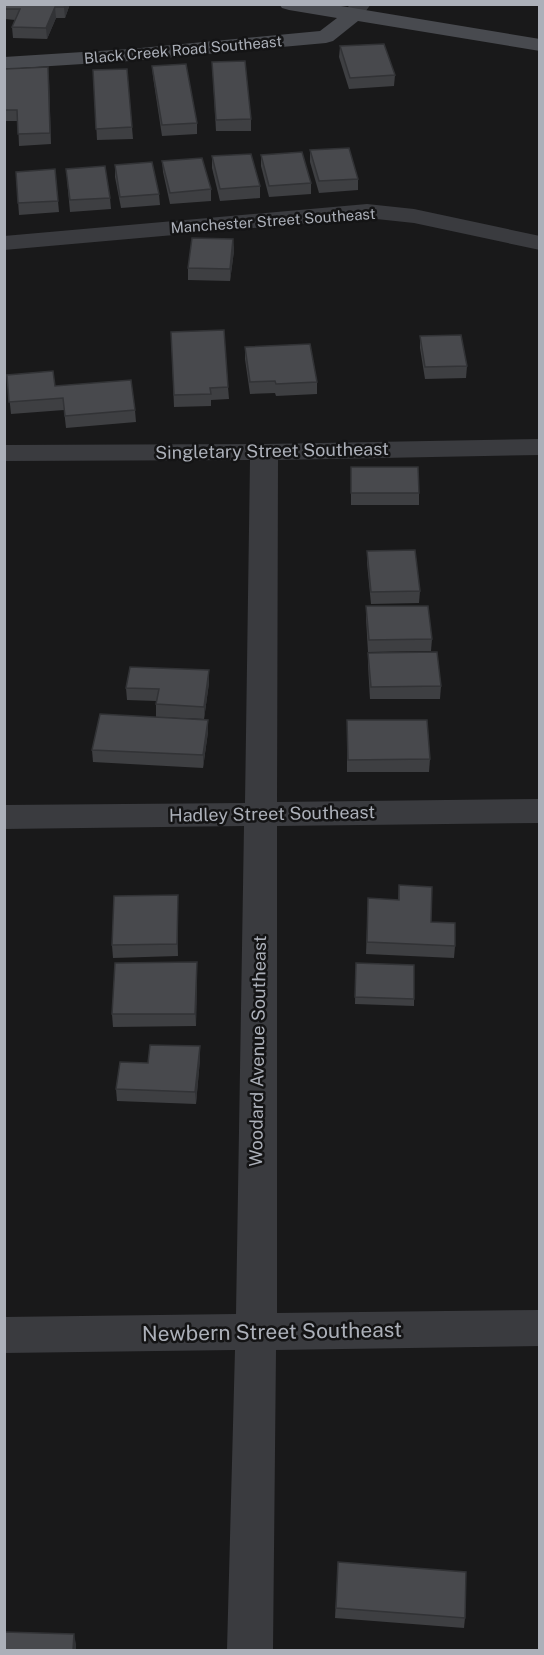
<svg xmlns="http://www.w3.org/2000/svg" width="544" height="1655" viewBox="0 0 544 1655" font-family="'Public Sans',sans-serif">
<style>
.lines{fill:none;stroke-linecap:round;stroke-linejoin:round}
.street{fill:#3a3b3f;fill-rule:evenodd}
.secondary{fill:#484a4f;fill-rule:evenodd}
.wall{fill:#3e3f42}
.shaded-wall{fill:#323336}
.building{fill:#48494d;stroke:#323336;stroke-width:1.5}
.labels{text-anchor:middle;stroke-width:5;stroke-linejoin:round;paint-order:stroke}
.far-street-label{font-size:15px;fill:#acb0b9;stroke:#141415}
.street-label{font-size:18px;fill:#acb0b9;stroke:#141415}
.near-street-label{font-size:21px;fill:#acb0b9;stroke:#141415}
</style>
<rect width="100%" height="100%" fill="#19191a"/>
<g class="lines">
<g class="street">
<path d="M350,4H371L360,19H346L343,15Z"/>
<path d="M367,204L414,209L540,236V250L414,223L367,218L4,250V236Z"/>
<path d="M540,439V455L278,460L277,802L540,799V823L277,826V1313L540,1310V1346L276,1350L273,1650H227L235,1350L4,1353V1317L236,1314L244,826L4,829V805L245,803L250,460L4,461V445L264,444Z"/>
</g>
<path class="secondary" d="M279,4H329L540,39V51L358,21L333,41L326,43L130,61L4,69V57L130,49L320,31L337,18L289,10L282,8Z"/>
</g>
<g class="wall">
<path d="M6,4H70L65,18H56L47,39L13,38L12,27L15,20L5,19L4,8Z"/>
<path d="M340,46L395,75L394,86L349,89L339,57Z"/>
<path d="M212,62L251,119V131H216Z"/>
<path d="M152,66L197,123V134L162,136L153,77Z"/>
<path d="M4,69L49,78L51,144L19,146L18,121H5Z"/>
<path d="M127,69L133,139L97,140L93,70Z"/>
<path d="M310,150L358,179V190L319,193L310,162Z"/>
<path d="M261,155L311,183V194L269,197L261,166Z"/>
<path d="M212,156L260,186V198L220,201L212,168Z"/>
<path d="M162,161L211,189V201L170,204L163,172Z"/>
<path d="M115,165L159,194L160,205L121,208L115,177Z"/>
<path d="M55,169L59,212L19,215L16,172Z"/>
<path d="M67,180L110,198L111,209L70,212Z"/>
<path d="M233,239L234,251L230,281L188,280V268Z"/>
<path d="M171,332L228,387L229,399L211,400V406L174,407Z"/>
<path d="M420,336L467,366L466,378L425,379L420,348Z"/>
<path d="M245,347L317,382V394L276,396L275,393L250,394L245,359Z"/>
<path d="M7,375L55,386L135,410L136,422L66,428L64,410L11,414Z"/>
<path d="M351,467L419,493V505H351Z"/>
<path d="M367,551L420,591L419,603L371,604L367,563Z"/>
<path d="M366,606L432,639L431,651L368,652L366,619Z"/>
<path d="M368,653L441,686L440,699H370L368,665Z"/>
<path d="M209,683L204,719L156,717V701L127,700L126,688Z"/>
<path d="M208,720V732L203,768L93,762L92,750Z"/>
<path d="M347,720L430,759L429,772H347Z"/>
<path d="M399,885L431,922L455,946L454,958L366,954L368,898L398,900Z"/>
<path d="M178,895V956L113,958L112,945Z"/>
<path d="M356,963L414,999V1006L355,1004Z"/>
<path d="M197,975L196,1026L113,1027L112,1014Z"/>
<path d="M200,1046V1059L196,1104L117,1101L116,1089L148,1063Z"/>
<path d="M338,1562L465,1618L464,1628L335,1618Z"/>
</g>
<g class="shaded-wall">
<path d="M65,4H70L65,18L64,7Z"/>
<path d="M55,7L56,18L47,39L46,28Z"/>
<path d="M233,239L234,251L230,281V269Z"/>
<path d="M209,670V683L204,719V707Z"/>
<path d="M208,720V732L203,768V755Z"/>
<path d="M178,895V956L177,944Z"/>
<path d="M197,962V975L196,1026L195,1014Z"/>
<path d="M200,1046V1059L196,1104L195,1092Z"/>
<path d="M74,1634L76,1644V1650H73Z"/>
</g>
<g class="building">
<path d="M6,4H65L64,7H55L46,28L12,27L20,9H4Z"/>
<path d="M384,44L395,75L350,78L340,46Z"/>
<path d="M245,61L251,119L216,120L212,62Z"/>
<path d="M186,64L197,123L162,125L152,66Z"/>
<path d="M48,67L50,133L18,134L17,110H4V69Z"/>
<path d="M127,69L132,127L96,129L93,70Z"/>
<path d="M349,148L358,179L319,181L310,150Z"/>
<path d="M302,152L311,183L269,186L261,155Z"/>
<path d="M251,154L260,186L220,189L212,156Z"/>
<path d="M202,158L211,189L170,193L162,161Z"/>
<path d="M152,162L159,194L120,197L115,165Z"/>
<path d="M105,166L110,198L70,200L66,169Z"/>
<path d="M55,169L58,201L18,203L16,172Z"/>
<path d="M192,238L233,239L230,269L188,268Z"/>
<path d="M224,330L228,387L210,388L211,394L174,395L171,332Z"/>
<path d="M461,335L467,366L425,367L420,336Z"/>
<path d="M310,344L317,382L276,384L275,381L250,382L245,347Z"/>
<path d="M53,371L55,386L131,380L135,410L65,416L63,398L9,402L7,375Z"/>
<path d="M351,467H418L419,493H351Z"/>
<path d="M415,550L420,591L371,592L367,551Z"/>
<path d="M366,606H428L432,639L369,640Z"/>
<path d="M437,652L441,686L371,687L368,653Z"/>
<path d="M130,667L209,670L204,707L156,704L159,689L126,688Z"/>
<path d="M100,714L208,720L203,755L92,750Z"/>
<path d="M347,720H427L430,759L348,760Z"/>
<path d="M399,885L432,887L431,922L455,923V946L367,942L368,898L399,900Z"/>
<path d="M178,895L177,944L112,945L114,896Z"/>
<path d="M197,962L195,1014H112L115,963Z"/>
<path d="M356,963L414,965V999L355,997Z"/>
<path d="M150,1045L200,1046L195,1092L116,1089L120,1062L148,1063Z"/>
<path d="M338,1562L466,1572L465,1618L336,1608Z"/>
<path d="M4,1632L74,1634L73,1650H4Z"/>
</g>
<g class="labels">
<g class="far-street-label">
<text transform="translate(183 50) rotate(-5)" y="5">Black Creek Road Southeast</text>
<text transform="translate(273 221) rotate(-4)" y="5">Manchester Street Southeast</text>
</g>
<g class="street-label">
<text transform="translate(272 451) rotate(-1)" y="6">Singletary Street Southeast</text>
<text transform="translate(272 814) rotate(-1)" y="6">Hadley Street Southeast</text>
<text transform="translate(258 1051) rotate(-89)" y="6">Woodard Avenue Southeast</text>
</g>
<g class="near-street-label">
<text transform="translate(272 1332) rotate(-1)" y="7">Newbern Street Southeast</text>
</g>
</g>
<rect width="544" height="1655" fill="none" stroke="#acb0b9" stroke-width="12"/>
</svg>
